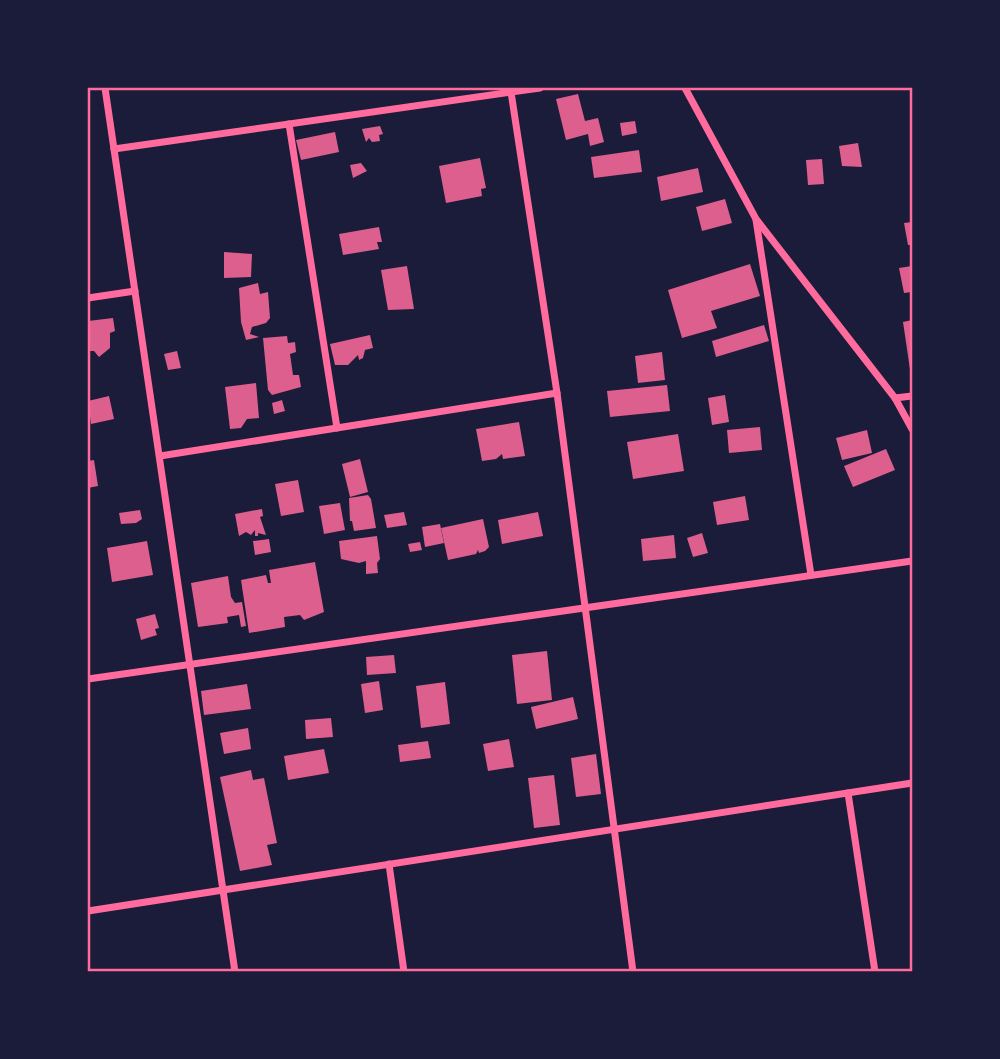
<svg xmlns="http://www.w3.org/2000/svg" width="1000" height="1059" viewBox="0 0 1000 1059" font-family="Karla,sans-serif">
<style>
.building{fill:#dd5f8e}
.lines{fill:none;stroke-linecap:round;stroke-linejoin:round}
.minor{stroke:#ff6b9d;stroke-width:7}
.neatline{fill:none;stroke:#ff6b9d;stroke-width:2.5}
</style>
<rect width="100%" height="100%" fill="#1b1b3a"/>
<g class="building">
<path d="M578,94L585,121L598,118L604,142L590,146L588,134L566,140L556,99Z"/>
<path d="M635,121L637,133L622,136L620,123Z"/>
<path d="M380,126L383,134L379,135L380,141L372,142L369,138L366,142L362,129Z"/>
<path d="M335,132L339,152L301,160L296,140Z"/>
<path d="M858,143L862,167L842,166L839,146Z"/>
<path d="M639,150L642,172L594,178L591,157Z"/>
<path d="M480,158L486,188L481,189L482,196L446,203L439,166Z"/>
<path d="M822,159L824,184L808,185L806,160Z"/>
<path d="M361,163L367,171L353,178L350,165Z"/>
<path d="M698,168L703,192L661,201L657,177Z"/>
<path d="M725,199L732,223L702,231L696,207Z"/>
<path d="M912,222V245H908L904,223Z"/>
<path d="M379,227L382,242H377L379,249L343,255L339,234Z"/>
<path d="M224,252L252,254L251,277L224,278Z"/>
<path d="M750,264L760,296L711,311L717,328L682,338L668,290Z"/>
<path d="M407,266L414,309L388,310L381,270Z"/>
<path d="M912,266V292L904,293L899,268Z"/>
<path d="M258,283L260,294L268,292L270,318L266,323L252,327L250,334L259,337L246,340L241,322L239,288Z"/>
<path d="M113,318L115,331L110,333V348L99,357L94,351H88V321Z"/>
<path d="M912,320V376H911L903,322Z"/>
<path d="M764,325L769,341L716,357L712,341Z"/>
<path d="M370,335L373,348L365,350L363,358L359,360L358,355L348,365H335L330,344Z"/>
<path d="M287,336L288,343L295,342L296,352L290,354L293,375H299L301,387L272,395L268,390L263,338Z"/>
<path d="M177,351L181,368L168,370L164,354Z"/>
<path d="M662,352L665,380L638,383L635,356Z"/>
<path d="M256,383L259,418L247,419L241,428L230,429L225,387Z"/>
<path d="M667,385L670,411L610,417L607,391Z"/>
<path d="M725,395L729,422L712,425L708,398Z"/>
<path d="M109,396L114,419L91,424L88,401Z"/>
<path d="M282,400L285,411L274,414L272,403Z"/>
<path d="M519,422L525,456L503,459L502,454L496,459L482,461L476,429Z"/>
<path d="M760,427L762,450L729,453L727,430Z"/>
<path d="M867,430L872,453L842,460L836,438Z"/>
<path d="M678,434L684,471L633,479L627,442Z"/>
<path d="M886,449L895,470L853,487L844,466Z"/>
<path d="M360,459L368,492L350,497L342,464Z"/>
<path d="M94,460L98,486L88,488V461Z"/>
<path d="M298,480L304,512L281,516L275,484Z"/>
<path d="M368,495L371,499L376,528L354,531L352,521H350L349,498Z"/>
<path d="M745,496L749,520L717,525L713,502Z"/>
<path d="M340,503L345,530L324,534L319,506Z"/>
<path d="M262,509L263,516L260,517L266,535L258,533V536H255V530L251,535L246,532L239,536L235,514Z"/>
<path d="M140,510L142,519L136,523L121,524L119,513Z"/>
<path d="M404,512L407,525L387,528L384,515Z"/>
<path d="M538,512L543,536L502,544L498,520Z"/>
<path d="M483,519L489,547L485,551L479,553L478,550L476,554L448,560L441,528Z"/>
<path d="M440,524L444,543L425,547L422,527Z"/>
<path d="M702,533L708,553L693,557L687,538Z"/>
<path d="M674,535L676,558L643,561L641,539Z"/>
<path d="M377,536L380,559L377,563L378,573L366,574V561L359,563L341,559L339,541Z"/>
<path d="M269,539L271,552L255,555L253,541Z"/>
<path d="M147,541L153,575L112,582L107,548Z"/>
<path d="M420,542L422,550L410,552L408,544Z"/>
<path d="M315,562L324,612L304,620L300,615L284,617L285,627L249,633L241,580L266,575L268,583H271L269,570Z"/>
<path d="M228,576L231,597L235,603L242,602L246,626L241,627L239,615L227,617L228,623L198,627L191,583Z"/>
<path d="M155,614L159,628L155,629L157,635L141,640L136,619Z"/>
<path d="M547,651L552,700L517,704L512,655Z"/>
<path d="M394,655L396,673L367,675L366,657Z"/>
<path d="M379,681L383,710L365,713L361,684Z"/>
<path d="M445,682L450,724L421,728L416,686Z"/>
<path d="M247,684L251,709L204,715L201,691Z"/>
<path d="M573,697L578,719L536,729L531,707Z"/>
<path d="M331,718L333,737L306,739L305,720Z"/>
<path d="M248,728L251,749L224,754L220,733Z"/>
<path d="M509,739L514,767L488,771L483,744Z"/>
<path d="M428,741L431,758L400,762L398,745Z"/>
<path d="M324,749L329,773L288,780L284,756Z"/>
<path d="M596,754L601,794L576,797L571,758Z"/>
<path d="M251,770L253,780L264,778L277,843L267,845L272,865L240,871L220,777Z"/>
<path d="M554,775L560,825L534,828L528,778Z"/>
</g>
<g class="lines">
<g class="minor">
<path d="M105,88L235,972"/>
<path d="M685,88L756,219L895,398L912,429"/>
<path d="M511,92L557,393L633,972"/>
<path d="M289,124L337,428"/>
<path d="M114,149L540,88"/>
<path d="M756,220L811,575"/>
<path d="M88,298L135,291"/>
<path d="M895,398L912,396"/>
<path d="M160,456L557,393"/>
<path d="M88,679L912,561"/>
<path d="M848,793L875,972"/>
<path d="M389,864L404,972"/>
<path d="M88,911L912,783"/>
</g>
</g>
<rect width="1000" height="1059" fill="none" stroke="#1b1b3a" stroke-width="178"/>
<rect x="89" y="89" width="822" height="881" class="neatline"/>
</svg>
